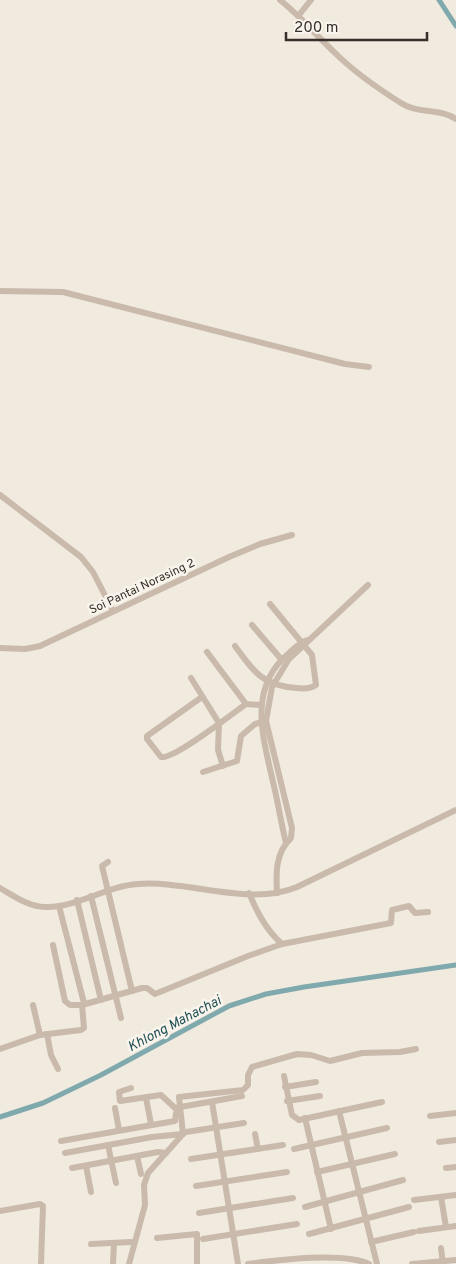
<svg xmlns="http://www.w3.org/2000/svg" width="456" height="1264" viewBox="0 0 456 1264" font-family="Overpass,sans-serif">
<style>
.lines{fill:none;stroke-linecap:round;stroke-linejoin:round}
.canal{stroke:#80a9ad;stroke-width:5}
.minor{stroke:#c9baac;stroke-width:6}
.labels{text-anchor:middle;stroke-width:5;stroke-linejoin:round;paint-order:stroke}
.street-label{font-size:12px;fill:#382f2a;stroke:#f9f4ec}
.water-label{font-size:14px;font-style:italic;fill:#225157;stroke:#f9f4ec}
</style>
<rect width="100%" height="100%" fill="#f1eadf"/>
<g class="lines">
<g class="canal">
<path d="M439,0L456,26"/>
<path d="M0,1117L43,1103L101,1075L229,1006L266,994L304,987L456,965"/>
</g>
<g class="minor">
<path d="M280,0C300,16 315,34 333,51C353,71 377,88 401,103C417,114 440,108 456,119"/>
<path d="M299,15L311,0"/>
<path d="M0,291L63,292L345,364L369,367"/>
<path d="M0,495L81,557L93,572L113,611"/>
<path d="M252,625L281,659"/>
<path d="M235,646C254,672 263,686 297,688C304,689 310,689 316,685L312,655L270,604"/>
<path d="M0,648L25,649L40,646L229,557L260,544L292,535"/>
<path d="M207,652L246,704L261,705"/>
<path d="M191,678L219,723L218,750L223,766"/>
<path d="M202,697L147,736V739L161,757C173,760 232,714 246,704"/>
<path d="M203,772L237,761L241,736L255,724L263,722"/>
<path d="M286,843C281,823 278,802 273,782C263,737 247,688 289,653C295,648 300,642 308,640"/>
<path d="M108,862L102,866L132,991"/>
<path d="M0,888C14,896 29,907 45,907C77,908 106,886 138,884C189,880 249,907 297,887L456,810"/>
<path d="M249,893C257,912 266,930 282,944"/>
<path d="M277,893C276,874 275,853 291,838L292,828L266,721L272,687L289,659L368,585"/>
<path d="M91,896L121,1018"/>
<path d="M77,900L101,1000"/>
<path d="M59,906L84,1003"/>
<path d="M53,945L65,1001L70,1005H82L142,988H147L155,994L248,956L282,944L391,923L392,910L409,906L415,913L428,912"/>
<path d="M33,1005L40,1035"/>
<path d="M47,1034L51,1055L58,1069"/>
<path d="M0,1049L40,1035L81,1030L84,1028L82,1005"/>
<path d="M284,1076L292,1115L299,1120L382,1102"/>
<path d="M285,1087L316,1082"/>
<path d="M131,1088L119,1092L120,1101L161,1095L175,1108L242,1096"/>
<path d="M146,1098L151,1124"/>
<path d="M287,1101L320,1096"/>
<path d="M212,1102L238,1264"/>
<path d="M115,1108L119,1130"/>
<path d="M339,1111L377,1264"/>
<path d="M430,1116L456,1113"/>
<path d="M305,1118L331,1229"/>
<path d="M186,1132L244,1123"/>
<path d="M255,1134L258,1149"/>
<path d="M61,1141L175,1121L176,1113"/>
<path d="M439,1142L456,1140"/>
<path d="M108,1145L116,1183"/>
<path d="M294,1149L387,1128"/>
<path d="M65,1153L152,1137L183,1134"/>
<path d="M137,1156L141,1174"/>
<path d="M191,1159L283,1145"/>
<path d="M86,1166L91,1192"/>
<path d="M72,1168L158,1152L166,1153"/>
<path d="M446,1168L456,1167"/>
<path d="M317,1172L395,1154"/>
<path d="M196,1186L287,1172"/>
<path d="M441,1197L446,1227"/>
<path d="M414,1200L456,1195"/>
<path d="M305,1207L403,1180"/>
<path d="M0,1211L40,1204L43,1206L41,1264"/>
<path d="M199,1213L293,1198"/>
<path d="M419,1231L456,1226"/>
<path d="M309,1234L409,1207"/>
<path d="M157,1238L197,1234V1264"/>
<path d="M203,1239L297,1224"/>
<path d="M371,1242L414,1232"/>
<path d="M91,1244L131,1242"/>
<path d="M441,1248L443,1264"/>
<path d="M113,1264L114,1243"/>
<path d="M129,1264L145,1205L144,1185L148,1173L183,1134L179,1097L243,1090L248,1085V1075L252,1067L297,1054L311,1055L330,1061L362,1053L400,1052L416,1049"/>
<path d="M248,1264C277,1260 343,1252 369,1264"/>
<path d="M412,1264L456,1260"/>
</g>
</g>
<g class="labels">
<g class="street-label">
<text transform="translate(142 586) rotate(-25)" y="4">Soi Pantai Norasing 2</text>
</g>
<g class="water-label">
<text transform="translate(174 1023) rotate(-28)" y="5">Khlong Mahachai</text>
</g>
</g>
<path d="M286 32v8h141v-8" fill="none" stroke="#382f2a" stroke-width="2.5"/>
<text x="294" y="32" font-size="15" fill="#382f2a" stroke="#f9f4ec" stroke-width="4" paint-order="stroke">200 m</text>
</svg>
